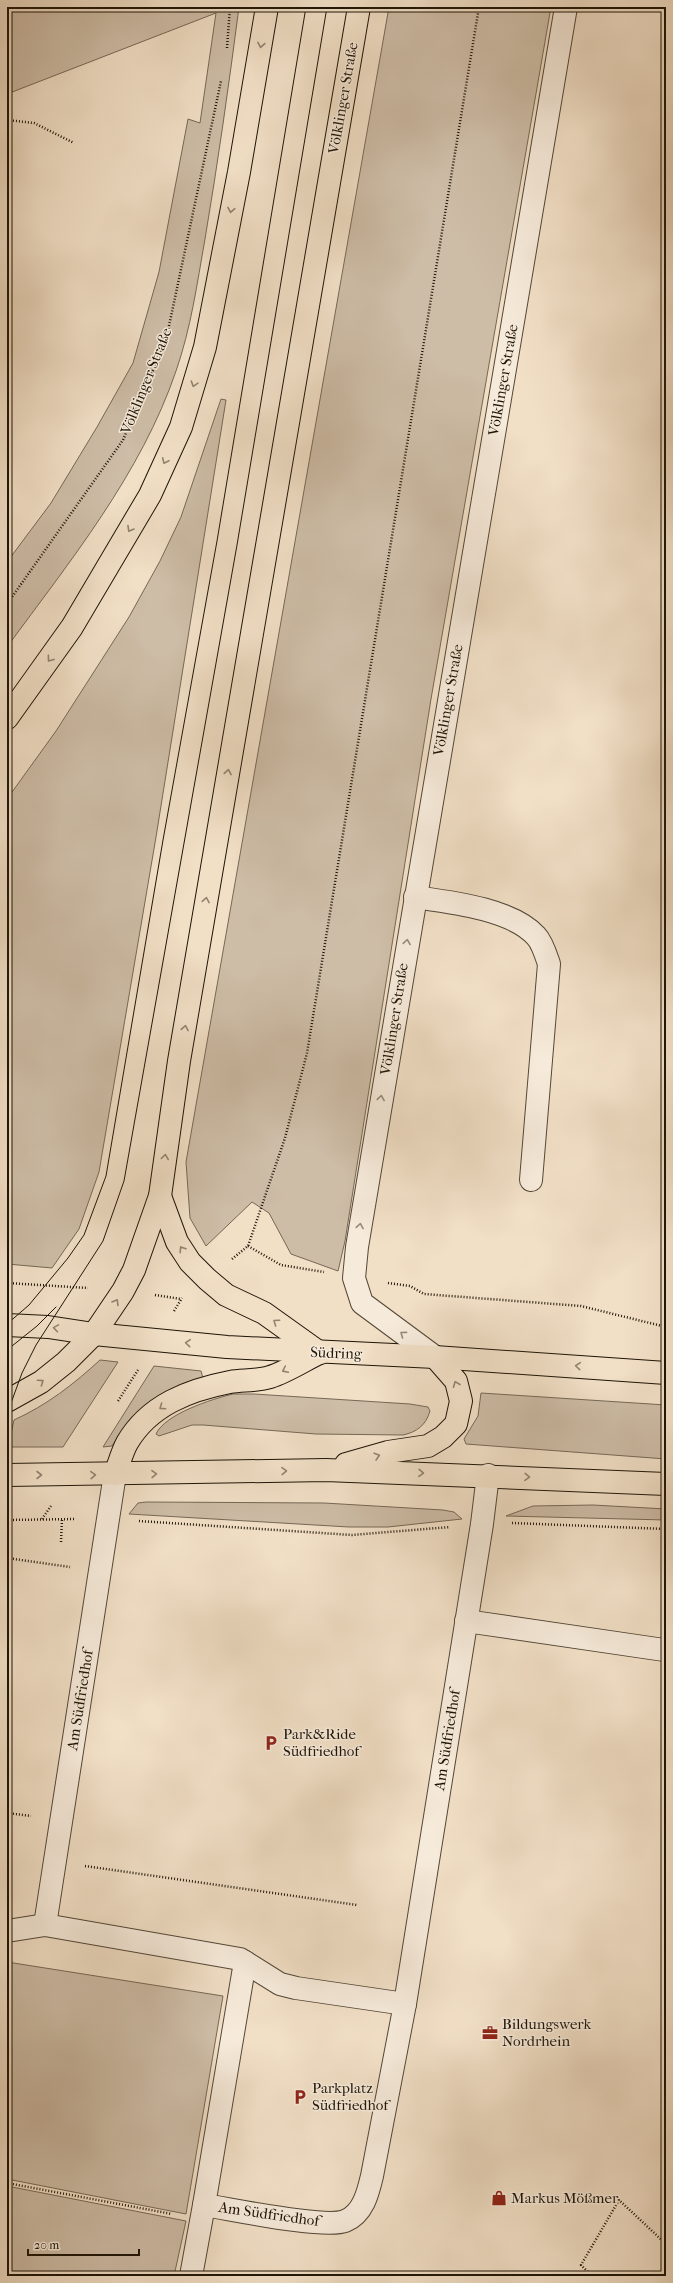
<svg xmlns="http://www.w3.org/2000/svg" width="673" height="2283" viewBox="0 0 673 2283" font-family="'IM FELL French Canon',serif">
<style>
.green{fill:#cdbca6;stroke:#766856}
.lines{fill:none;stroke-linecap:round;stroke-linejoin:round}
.lane-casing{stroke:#534737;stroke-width:24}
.street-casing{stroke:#534737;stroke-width:24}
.primary-casing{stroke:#1e1407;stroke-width:24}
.path{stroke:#1e1407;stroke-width:2.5;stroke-dasharray:1 2;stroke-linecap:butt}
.lane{stroke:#f6eada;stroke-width:22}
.street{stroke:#f6eada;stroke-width:22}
.primary{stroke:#f1dfc6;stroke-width:22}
.tram{stroke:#1e1407;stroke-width:1}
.oneway{stroke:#928470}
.oneway2{stroke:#958a7b}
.labels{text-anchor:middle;stroke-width:3;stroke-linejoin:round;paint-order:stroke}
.street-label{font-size:15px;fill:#1e1407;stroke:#f6eada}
.poi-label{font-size:15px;fill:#1e1407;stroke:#f6eada;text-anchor:start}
</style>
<rect width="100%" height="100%" fill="#f1dfc6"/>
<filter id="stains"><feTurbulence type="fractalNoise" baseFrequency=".005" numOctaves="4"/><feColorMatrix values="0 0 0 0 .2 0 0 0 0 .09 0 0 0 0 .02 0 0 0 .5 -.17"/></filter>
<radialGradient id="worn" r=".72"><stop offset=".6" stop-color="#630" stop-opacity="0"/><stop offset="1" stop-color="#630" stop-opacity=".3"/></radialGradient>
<g class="green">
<path d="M7,7H239C229,84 218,162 205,239C197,284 191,328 176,371C141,474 70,561 7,647V562L51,503L97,427L133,363L159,272L188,119L200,123L216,13L7,94Z"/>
<path d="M389,7H551L431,699L345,1241L338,1271L291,1254L269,1213L252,1202L206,1246L190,1218L186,1162Z"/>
<path d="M221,399L226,400L156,837L99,1172L79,1229L52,1268L7,1264V799L56,731L129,617L160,561L181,517Z"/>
<path d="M100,1360L118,1362L63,1447H8L14,1420C47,1405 74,1384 100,1360Z"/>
<path d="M154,1366L201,1371L203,1378C159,1398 139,1403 112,1446L103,1447Z"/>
<path d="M481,1393L666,1405V1459L466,1444L464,1439L478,1416Z"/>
<path d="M233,1394H254L410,1404L428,1407L430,1411C426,1425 417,1432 403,1435L316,1434L203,1425H192L159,1436L156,1434C165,1414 212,1399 233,1394Z"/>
<path d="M146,1502L324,1503L443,1510L454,1512L462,1519L388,1527H349L129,1514L138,1503Z"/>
<path d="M593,1505L666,1509V1520L506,1516L533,1506Z"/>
<path d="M7,1962L223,1996L186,2214L7,2179Z"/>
<path d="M7,2186L186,2221L174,2276H7Z"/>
</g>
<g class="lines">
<defs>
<g id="lane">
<path d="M415,897C450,902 512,909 536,936C542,942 546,955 549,964L531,1180"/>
<path d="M466,1621L664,1650"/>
<path d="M191,2276L204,2205"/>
</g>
<g id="street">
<path d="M435,1357L362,1303L354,1278L357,1247L566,7"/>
<path d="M45,1925L115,1474"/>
<path d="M7,1931L45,1925L240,1959L280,1984L296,1988L405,2004"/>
<path d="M245,1962L204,2205C231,2209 324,2229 345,2221C363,2214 368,2193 372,2176L405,2004L482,1524L488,1475"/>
</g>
<g id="primary">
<path d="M7,718L72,627L150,495L181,427L205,347L239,172L267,7"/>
<path d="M160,1196L177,1242L190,1262L207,1279L226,1295L264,1313L320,1353"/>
<path d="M7,1325L48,1327L94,1334L227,1347L435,1357L666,1373"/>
<path d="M7,1401L41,1382L66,1362L94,1334L123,1291L134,1270L160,1196L179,1061L359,7"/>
<path d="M346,1464L388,1452L428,1446L443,1437L456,1424L461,1401L456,1381L435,1357"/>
<path d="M115,1474C119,1464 122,1452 127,1443C149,1405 189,1390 230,1382C243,1380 257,1381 270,1377C286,1372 303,1361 319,1353"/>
<path d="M7,1475L326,1470L666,1484"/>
</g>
</defs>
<use href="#lane" class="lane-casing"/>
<use href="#street" class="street-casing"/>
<use href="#primary" class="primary-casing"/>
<g class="path">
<path d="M227,48L230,7"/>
<path d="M7,120L34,123L74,143"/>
<path d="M7,604L123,440L166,340L221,81"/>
<path d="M248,1246L281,1265L324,1272"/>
<path d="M232,1259L248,1246L285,1138L307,1053L479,7"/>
<path d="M7,1283L88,1288"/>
<path d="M388,1283L410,1286L424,1294L581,1306L666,1327"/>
<path d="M155,1295L181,1299"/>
<path d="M174,1311L182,1298"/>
<path d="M118,1401L138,1370"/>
<path d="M42,1519L51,1506"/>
<path d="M7,1520L76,1519"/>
<path d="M139,1521L352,1535L450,1527"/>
<path d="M512,1523L666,1529"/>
<path d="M61,1542L62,1519"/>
<path d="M7,1558L70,1567"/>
<path d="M7,1813L31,1816"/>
<path d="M85,1866L357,1905"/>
<path d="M7,2183L172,2214"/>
<path d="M592,2276L581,2265L619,2200L666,2244"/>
</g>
<use href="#lane" class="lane"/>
<use href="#street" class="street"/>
<use href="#primary" class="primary"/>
<g class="tram">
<path d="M7,1324L29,1305L68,1258L84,1235L106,1176L163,840L217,541L306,7"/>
<path d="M7,1350L37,1326L56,1307"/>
<path d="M7,1414L22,1373L36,1345L103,1241L124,1181L237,545L327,7"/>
</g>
</g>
<defs><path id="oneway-chevron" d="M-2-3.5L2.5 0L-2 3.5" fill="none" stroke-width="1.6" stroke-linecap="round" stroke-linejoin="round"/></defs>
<g class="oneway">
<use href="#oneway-chevron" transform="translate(261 45) rotate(100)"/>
<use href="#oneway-chevron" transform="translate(231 210) rotate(101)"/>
<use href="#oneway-chevron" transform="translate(194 384) rotate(107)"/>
<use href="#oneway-chevron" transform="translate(165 461) rotate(115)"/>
<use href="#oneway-chevron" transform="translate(130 529) rotate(120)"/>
<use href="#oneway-chevron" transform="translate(50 659) rotate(126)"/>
<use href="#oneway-chevron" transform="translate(228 772) rotate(-80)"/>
<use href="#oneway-chevron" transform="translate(206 900) rotate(-80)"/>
<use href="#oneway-chevron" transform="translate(185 1028) rotate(-80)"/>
<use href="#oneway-chevron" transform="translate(165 1157) rotate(-82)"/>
<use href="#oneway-chevron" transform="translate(182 1249) rotate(-123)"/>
<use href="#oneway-chevron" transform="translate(116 1302) rotate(-59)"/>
<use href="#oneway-chevron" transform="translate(276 1322) rotate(-145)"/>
<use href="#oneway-chevron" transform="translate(56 1328) rotate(-171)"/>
<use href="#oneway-chevron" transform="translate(188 1343) rotate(-175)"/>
<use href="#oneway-chevron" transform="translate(578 1366) rotate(-175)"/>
<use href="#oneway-chevron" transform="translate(285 1370) rotate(154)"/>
<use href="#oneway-chevron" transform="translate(41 1382) rotate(-34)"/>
<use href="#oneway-chevron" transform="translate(456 1384) rotate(-112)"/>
<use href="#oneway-chevron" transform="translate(162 1407) rotate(146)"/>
<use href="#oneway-chevron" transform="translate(377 1456) rotate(-16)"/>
<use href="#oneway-chevron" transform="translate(284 1471) rotate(-1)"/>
<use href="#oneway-chevron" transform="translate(421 1473) rotate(2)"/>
<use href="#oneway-chevron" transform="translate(154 1474) rotate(-1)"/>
<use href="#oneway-chevron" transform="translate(39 1475)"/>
<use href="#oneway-chevron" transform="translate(93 1475) rotate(-2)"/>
<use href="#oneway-chevron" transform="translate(527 1477) rotate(3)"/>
</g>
<g class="oneway2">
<use href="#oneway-chevron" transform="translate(407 942) rotate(-81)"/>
<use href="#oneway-chevron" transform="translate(381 1098) rotate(-81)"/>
<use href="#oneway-chevron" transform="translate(360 1226) rotate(-81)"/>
<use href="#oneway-chevron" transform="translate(403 1334) rotate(-144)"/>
</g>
<defs>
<symbol id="parking-bare" viewBox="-9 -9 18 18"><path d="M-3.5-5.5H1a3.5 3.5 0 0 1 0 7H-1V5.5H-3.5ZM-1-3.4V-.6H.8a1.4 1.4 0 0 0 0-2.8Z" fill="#8f2418" stroke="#f6eada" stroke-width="2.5" paint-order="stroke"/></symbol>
<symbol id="office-bare" viewBox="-9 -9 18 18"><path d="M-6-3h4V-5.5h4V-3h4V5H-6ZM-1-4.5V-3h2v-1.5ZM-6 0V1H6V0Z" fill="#8f2418" stroke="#f6eada" stroke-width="2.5" paint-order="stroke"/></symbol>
<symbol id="shop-bare" viewBox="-9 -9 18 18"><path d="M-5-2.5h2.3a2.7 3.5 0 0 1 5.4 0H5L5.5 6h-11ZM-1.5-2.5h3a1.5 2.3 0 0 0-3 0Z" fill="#8f2418" stroke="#f6eada" stroke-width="2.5" paint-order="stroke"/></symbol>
</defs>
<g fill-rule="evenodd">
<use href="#parking-bare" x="260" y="1732" width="22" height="22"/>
<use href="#office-bare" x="479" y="2022" width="22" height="22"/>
<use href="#parking-bare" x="289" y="2086" width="22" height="22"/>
<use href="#shop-bare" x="488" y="2187" width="22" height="22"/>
</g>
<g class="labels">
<g class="street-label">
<text transform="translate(343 98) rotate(-80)" y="5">Völklinger Straße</text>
<text transform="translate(503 380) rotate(-80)" y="5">Völklinger Straße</text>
<text transform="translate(146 381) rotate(-68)" y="5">Völklinger Straße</text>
<text transform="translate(448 700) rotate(-80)" y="5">Völklinger Straße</text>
<text transform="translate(394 1019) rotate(-81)" y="5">Völklinger Straße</text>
<text transform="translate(336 1353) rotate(2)" y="5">Südring</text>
<text transform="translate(80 1700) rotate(-81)" y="5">Am Südfriedhof</text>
<text transform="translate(447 1740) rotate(-81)" y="5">Am Südfriedhof</text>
<text transform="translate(269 2214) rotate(8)" y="5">Am Südfriedhof</text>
</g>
<g class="poi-label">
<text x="283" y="1739">Park&amp;Ride<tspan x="283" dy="17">Südfriedhof</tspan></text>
<text x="502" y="2029">Bildungswerk<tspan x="502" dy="17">Nordrhein</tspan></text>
<text x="312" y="2093">Parkplatz<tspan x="312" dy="17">Südfriedhof</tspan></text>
<text x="511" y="2203">Markus Mößmer</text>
</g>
</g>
<rect width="673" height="2283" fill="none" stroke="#f1dfc6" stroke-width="24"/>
<rect x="8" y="8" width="657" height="2267" fill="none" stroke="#1e1407" stroke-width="2"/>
<rect x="12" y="12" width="649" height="2259" fill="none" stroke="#1e1407"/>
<path d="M28 2249v6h111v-6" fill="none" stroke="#1e1407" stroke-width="2"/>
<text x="34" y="2249" font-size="12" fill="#1e1407" stroke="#f6eada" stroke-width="3" paint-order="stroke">20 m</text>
<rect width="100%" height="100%" filter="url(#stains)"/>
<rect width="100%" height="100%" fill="url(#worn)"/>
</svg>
